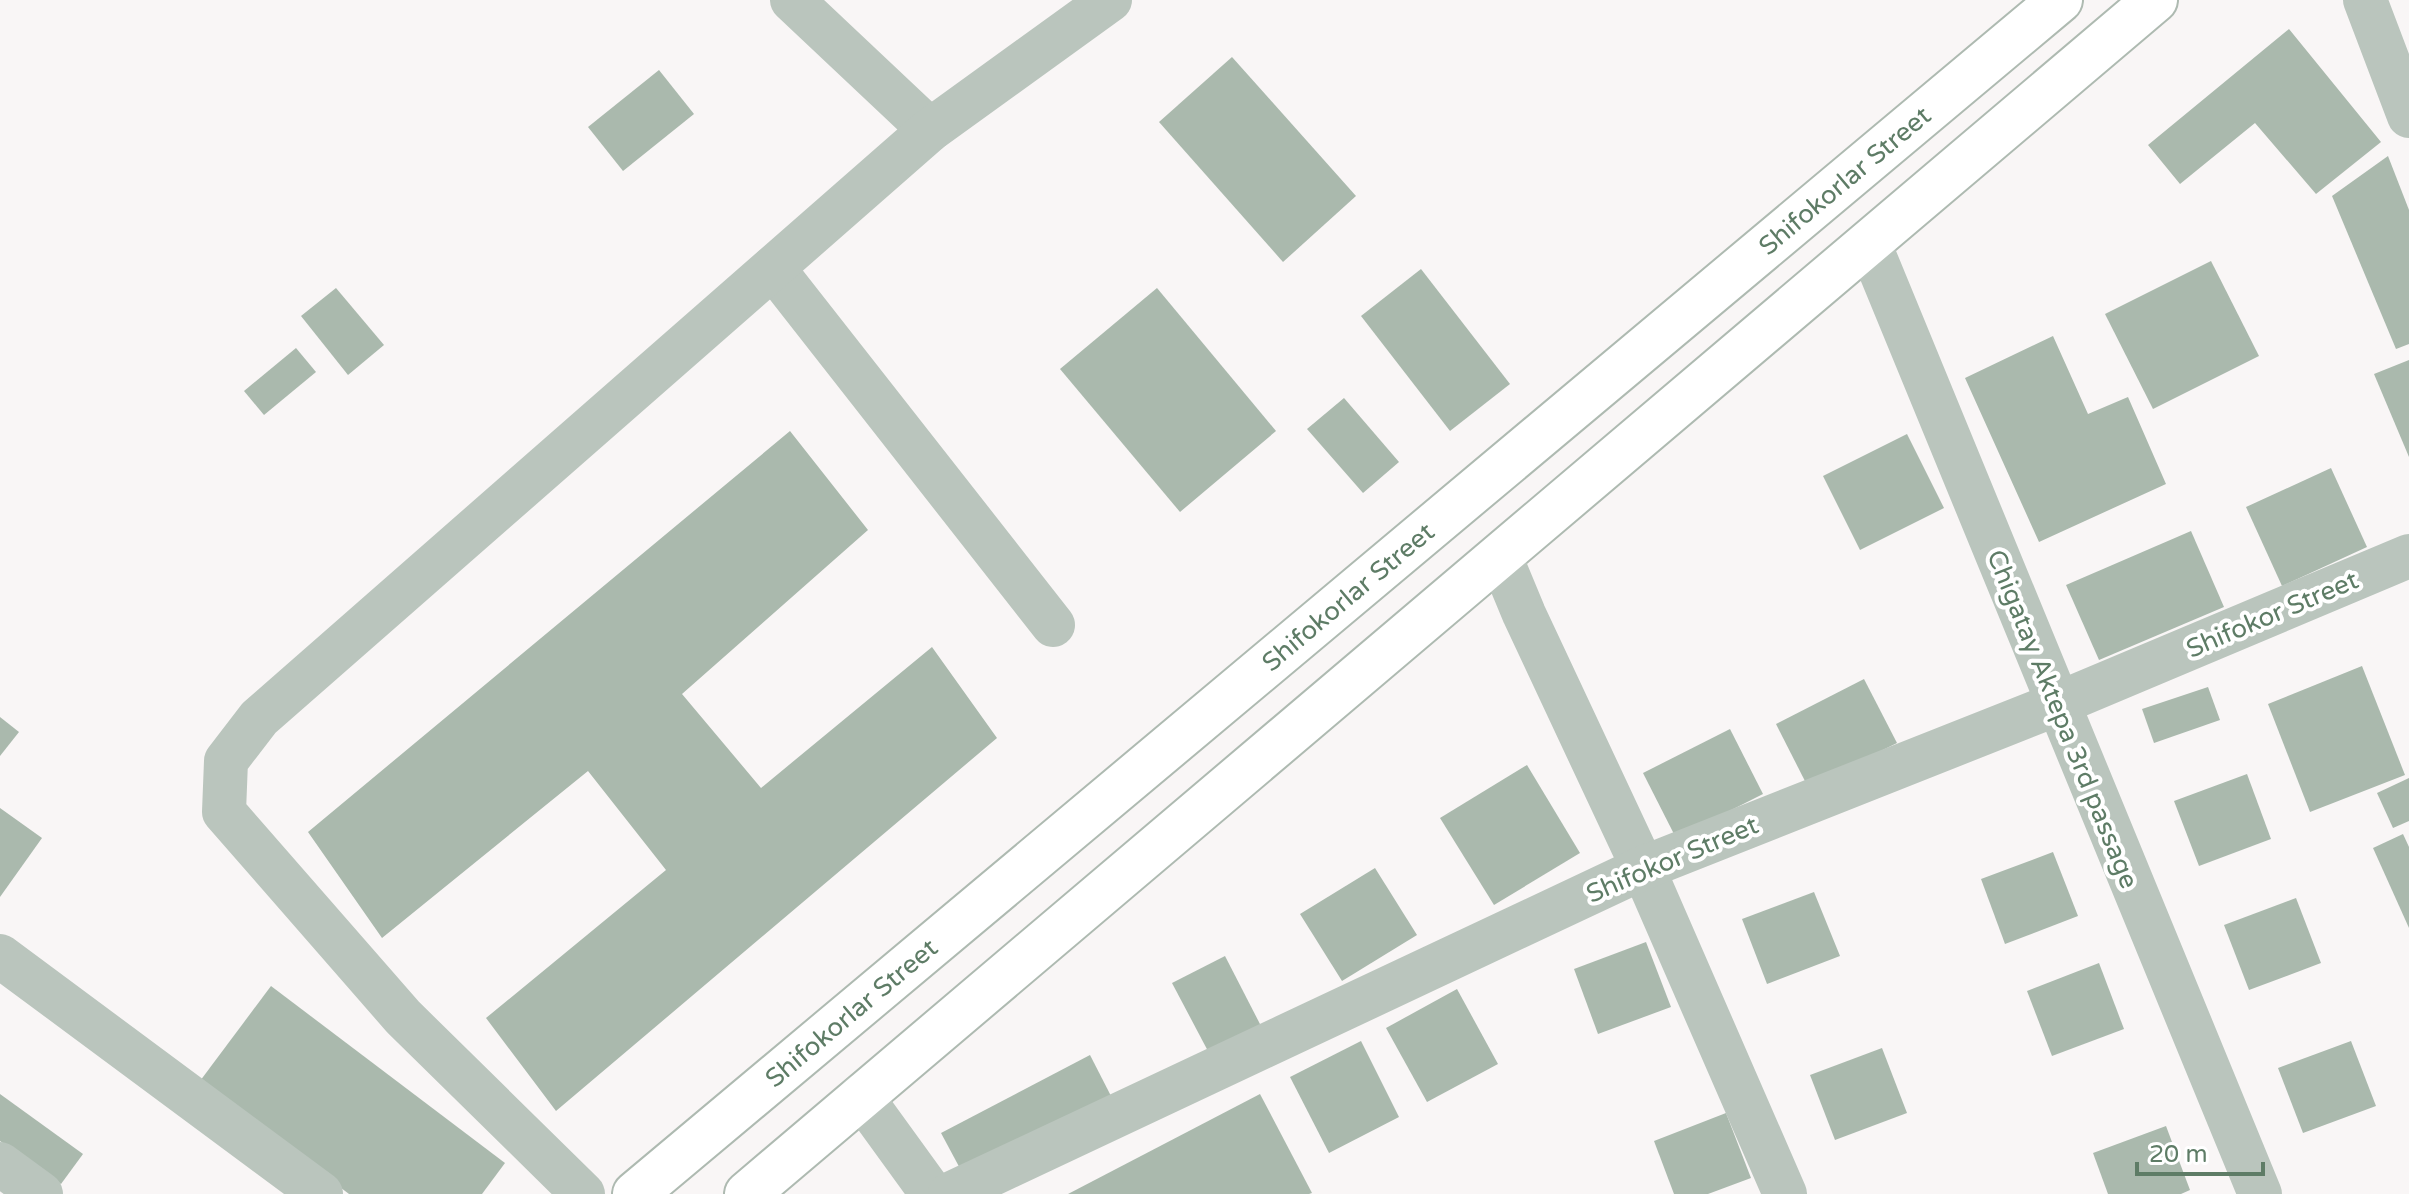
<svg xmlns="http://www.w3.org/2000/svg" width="2409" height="1194" viewBox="0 0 2409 1194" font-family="'Varela Round',sans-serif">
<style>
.building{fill:#aab9ad}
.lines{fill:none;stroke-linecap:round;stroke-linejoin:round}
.major-casing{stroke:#aebab1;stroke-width:48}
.minor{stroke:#bac5bd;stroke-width:44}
.major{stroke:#fff;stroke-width:44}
.labels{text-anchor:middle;stroke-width:8;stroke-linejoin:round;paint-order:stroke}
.street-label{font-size:26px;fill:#5e7c66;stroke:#fff}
</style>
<rect width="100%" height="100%" fill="#f9f6f6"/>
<g class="building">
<path d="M2289,29L2381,142L2316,194L2255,123L2180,184L2148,145Z"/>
<path d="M1232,57L1356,196L1283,262L1159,122Z"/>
<path d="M659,70L694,114L623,171L588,127Z"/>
<path d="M2388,156L2409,210V344L2396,349L2332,196Z"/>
<path d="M2211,261L2259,356L2153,409L2105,314Z"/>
<path d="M1421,269L1510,384L1450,431L1361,316Z"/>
<path d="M336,288L384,345L348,375L301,316Z"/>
<path d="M1157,288L1276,431L1180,512L1060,369Z"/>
<path d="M2053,336L2088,414L2128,397L2166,484L2039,542L1965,378Z"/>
<path d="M296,348L316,372L264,415L244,391Z"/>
<path d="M2409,360V457L2374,374Z"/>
<path d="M1344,398L1399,462L1363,493L1307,429Z"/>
<path d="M790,431L868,530L682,694L761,788L932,647L997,738L556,1111L486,1018L666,870L588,771L382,938L308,832Z"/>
<path d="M1907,434L1944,508L1860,550L1823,476Z"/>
<path d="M2331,468L2367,547L2282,586L2246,507Z"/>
<path d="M2191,531L2224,607L2099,660L2066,585Z"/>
<path d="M2362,666L2405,775L2310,812L2268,704Z"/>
<path d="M1864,679L1897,743L1808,787L1776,724Z"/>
<path d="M2208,687L2220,720L2154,743L2142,709Z"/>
<path d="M0,717L19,732L0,756Z"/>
<path d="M1730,729L1763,794L1676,838L1643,773Z"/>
<path d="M1527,765L1580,853L1494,905L1440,818Z"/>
<path d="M2247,774L2271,839L2199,866L2174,801Z"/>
<path d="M2409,778V821L2393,828L2377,793Z"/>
<path d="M0,808L42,838L0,897Z"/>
<path d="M2403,834L2409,847V928L2373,848Z"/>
<path d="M2053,852L2078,916L2005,944L1981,879Z"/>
<path d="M1375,868L1417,935L1342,981L1300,914Z"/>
<path d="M1814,892L1840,956L1767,984L1742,919Z"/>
<path d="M2296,898L2321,963L2249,990L2224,925Z"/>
<path d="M1646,942L1671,1007L1598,1034L1574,969Z"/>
<path d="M1225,956L1261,1026L1209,1053L1172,983Z"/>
<path d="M2099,963L2124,1029L2052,1056L2027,991Z"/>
<path d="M271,986L505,1163L482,1194H349L200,1081Z"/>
<path d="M1457,989L1498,1064L1427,1102L1386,1028Z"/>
<path d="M1361,1041L1399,1117L1329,1153L1290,1077Z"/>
<path d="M2351,1041L2376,1106L2303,1133L2278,1068Z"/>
<path d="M1882,1048L1907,1113L1835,1140L1810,1075Z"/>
<path d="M1090,1055L1111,1096L963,1174L941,1133Z"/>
<path d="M0,1094L83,1154L61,1184L0,1141Z"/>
<path d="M1260,1094L1312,1193L1309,1194H1068Z"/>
<path d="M1726,1113L1751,1178L1708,1194H1674L1654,1141Z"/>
<path d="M2166,1126L2190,1190L2181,1194H2108L2093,1153Z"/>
</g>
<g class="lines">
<defs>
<g id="major">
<path id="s1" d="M635,1194L2060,0"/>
<path d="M747,1194L2155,0"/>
</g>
</defs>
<use href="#major" class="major-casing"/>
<g class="minor">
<path d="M792,0L930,130"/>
<path d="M2365,0L2409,116"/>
<path d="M1869,243L2260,1194"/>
<path d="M773,268L1053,625"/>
<path d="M1500,556L1524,614L1643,868L1785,1194"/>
<path d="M0,956L321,1194"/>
<path d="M861,1096L932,1194"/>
<path d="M0,1164L41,1194"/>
<path d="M583,1194L403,1017L224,812L226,761L259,718L930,130L1110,0"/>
<path d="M950,1194L1643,868L2057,704L2409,556"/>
</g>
<use href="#major" class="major"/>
</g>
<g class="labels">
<g class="street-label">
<text dy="9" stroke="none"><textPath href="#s1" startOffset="1578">Shifokorlar Street</textPath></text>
<text dy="9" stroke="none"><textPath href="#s1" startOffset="930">Shifokorlar Street</textPath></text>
<text transform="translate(2272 614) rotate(-23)" y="9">Shifokor Street</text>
<text transform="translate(2063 719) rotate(68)" y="9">Chigatay Aktepa 3rd passage</text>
<text transform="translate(1672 859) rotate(-23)" y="9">Shifokor Street</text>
<text dy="9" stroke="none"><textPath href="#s1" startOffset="282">Shifokorlar Street</textPath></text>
</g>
</g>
<path d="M2137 1162v12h126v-12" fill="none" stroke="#5e7c66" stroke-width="4"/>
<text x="2149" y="1162" font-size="24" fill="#5e7c66" stroke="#ffffff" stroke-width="6" paint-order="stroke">20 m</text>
</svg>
